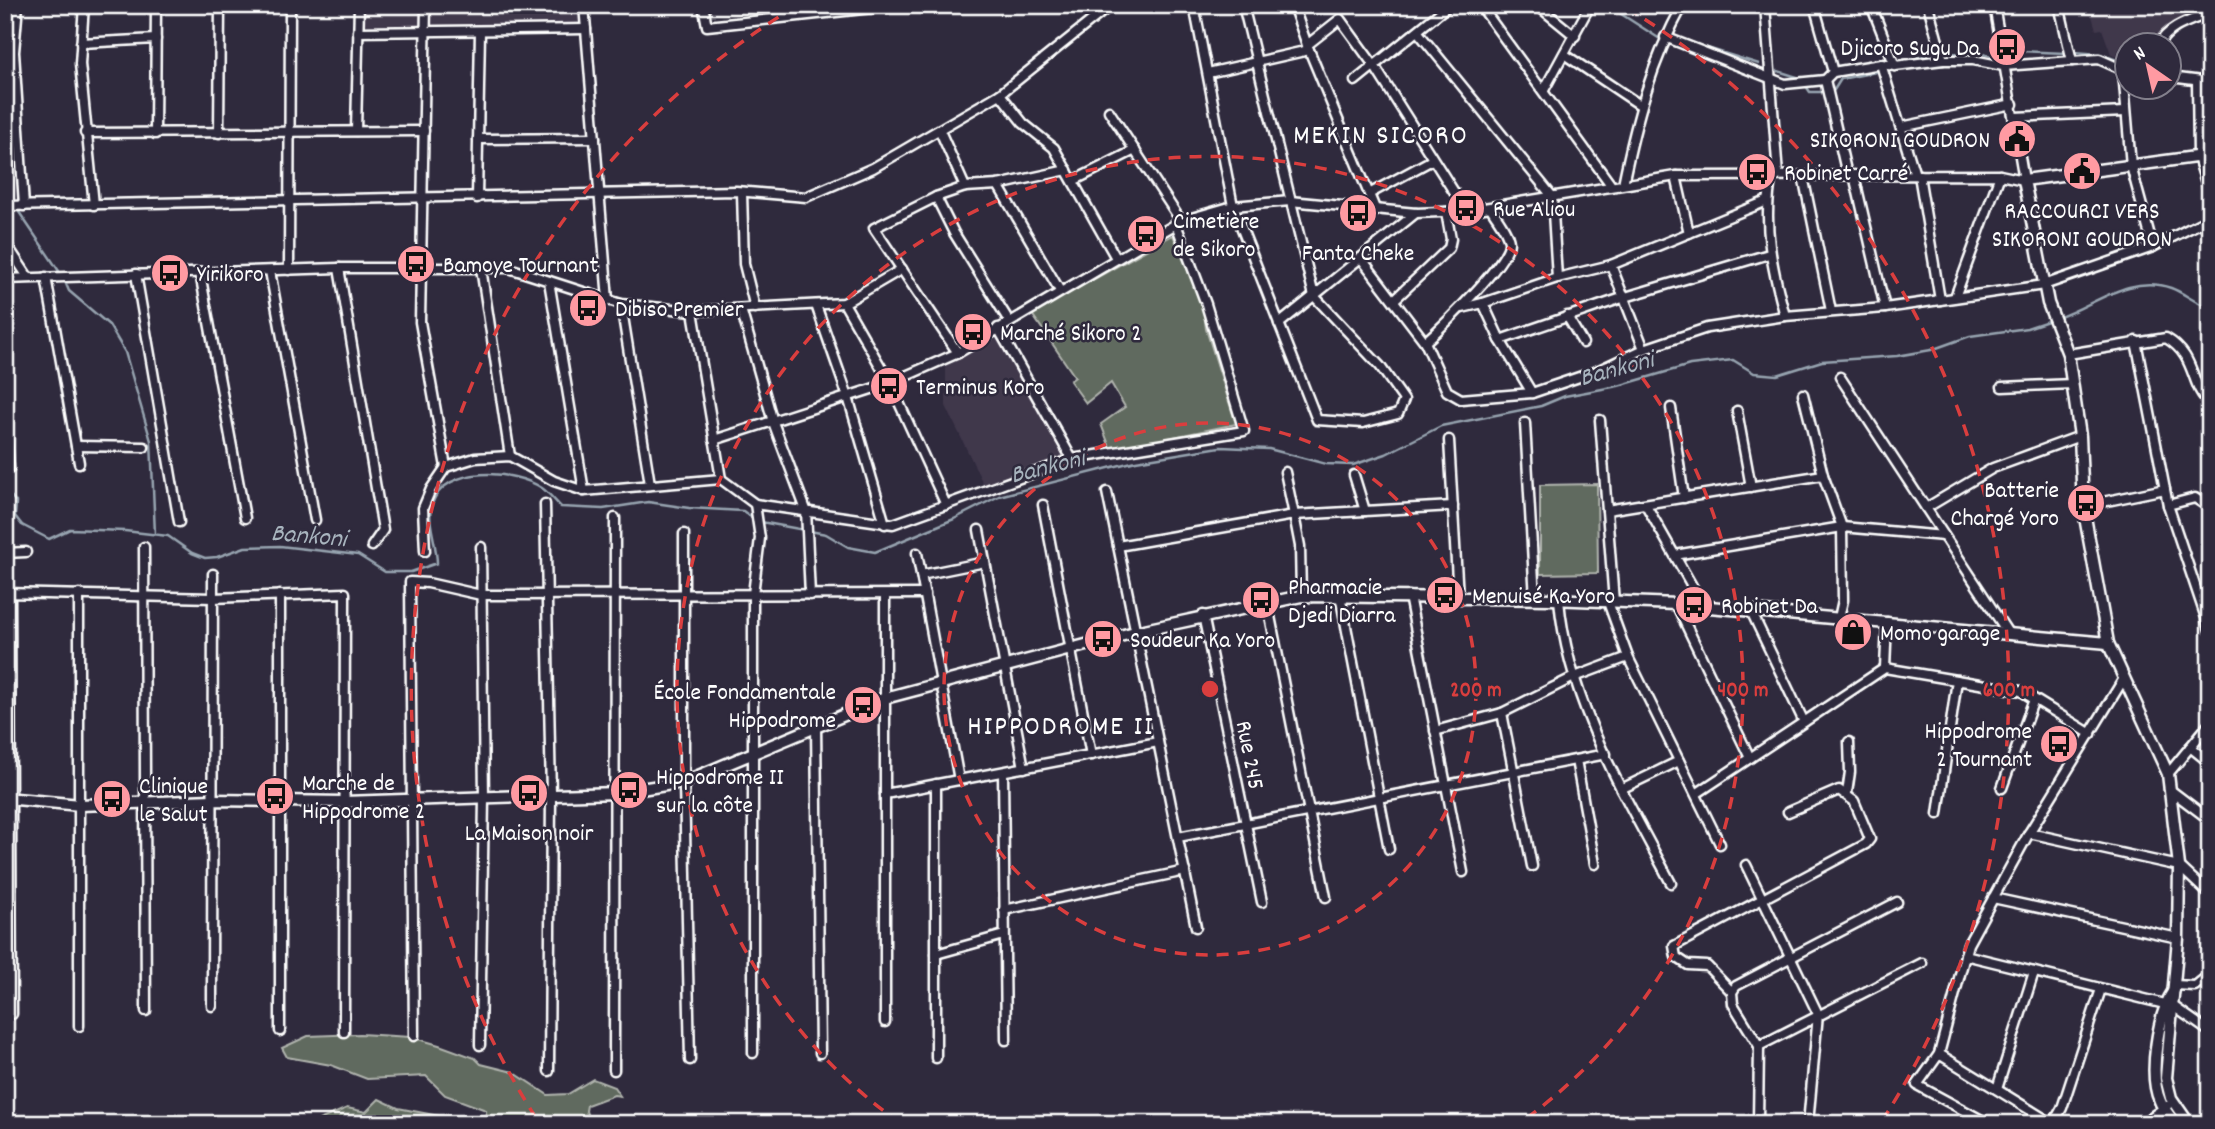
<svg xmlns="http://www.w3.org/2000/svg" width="2215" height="1129" viewBox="0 0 2215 1129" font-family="Dekko,sans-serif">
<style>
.built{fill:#40374c}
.green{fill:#616a5e;stroke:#b0b4ae;stroke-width:2}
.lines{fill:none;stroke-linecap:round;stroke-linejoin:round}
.stream{stroke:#97a4b0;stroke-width:2.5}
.minor-casing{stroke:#fff;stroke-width:13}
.tertiary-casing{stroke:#fff;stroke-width:15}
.minor{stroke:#2f2a3d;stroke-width:8}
.tertiary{stroke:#2f2a3d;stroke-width:10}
.ring{fill:none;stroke:#da3e3e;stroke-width:3.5;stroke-dasharray:12 9}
.labels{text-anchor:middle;stroke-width:5;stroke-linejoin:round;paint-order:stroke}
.poi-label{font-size:24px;fill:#fff;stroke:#2f2a3d;text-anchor:start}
.street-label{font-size:24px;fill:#fff;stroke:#2f2a3d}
.water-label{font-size:26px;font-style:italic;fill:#a8b4be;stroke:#2f2a3d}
.quarter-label{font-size:28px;letter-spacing:2px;fill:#fff;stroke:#2f2a3d}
.centre{fill:#da3e3e;stroke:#2f2a3d;stroke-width:3.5}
.ring-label{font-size:21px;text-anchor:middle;font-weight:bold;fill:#da3e3e;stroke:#2f2a3d;stroke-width:5;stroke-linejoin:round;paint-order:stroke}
</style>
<rect width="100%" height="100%" fill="#2f2a3d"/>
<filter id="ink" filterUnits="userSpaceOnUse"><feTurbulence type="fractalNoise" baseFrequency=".0143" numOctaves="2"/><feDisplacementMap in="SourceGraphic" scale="14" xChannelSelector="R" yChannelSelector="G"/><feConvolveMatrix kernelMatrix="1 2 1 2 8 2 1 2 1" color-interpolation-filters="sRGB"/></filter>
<g filter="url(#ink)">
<g class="built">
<path d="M363,5H580L582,27L362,29Z"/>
<path d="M2089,5H2210V11L2175,24L2153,39L2151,45L2128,46L2127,59L2123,60L2111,54L2102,29L2096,30Z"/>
<path d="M998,338L1064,456L987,492L946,406V366Z"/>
</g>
<g class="green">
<path d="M1173,235L1203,304L1206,329L1236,424L1111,450L1101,424L1125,407L1111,383L1086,403L1070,381L1075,377L1032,314Z"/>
<path d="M1597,484L1598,573L1540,574V485Z"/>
<path d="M360,1034L411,1037L439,1045L475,1058L481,1064L513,1072L548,1095L568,1094L593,1079L614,1087L620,1096L614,1095L587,1105L586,1111L590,1124H316L319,1120L347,1108L366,1112L379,1099L398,1108L449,1118L454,1124L486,1121V1110L445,1095L426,1076L367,1079L331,1065L287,1057L282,1048L308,1036Z"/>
</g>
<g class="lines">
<g class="stream">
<path d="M1607,5L1660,39"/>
<path d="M1691,43L1759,64"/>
<path d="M2074,52L2100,54L2128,64"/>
<path d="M1946,54L1974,52L1996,57"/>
<path d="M2008,56L2021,51L2065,53"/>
<path d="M1899,61L1930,55"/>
<path d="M2170,70L2186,75"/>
<path d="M1778,71L1800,78"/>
<path d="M1806,86L1810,92H1823"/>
<path d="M1834,90L1841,79L1876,72"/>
<path d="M19,212L63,277L69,291L109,325L125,352L151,441L155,534"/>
<path d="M2057,318C2094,306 2129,273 2171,288C2185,293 2195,304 2210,307"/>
<path d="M5,489L16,502L15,516L22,525L49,539L70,529L125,531L168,536L192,553L205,558L217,557L245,547L280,546L358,555L385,572H411L437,563C437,545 426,519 432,504C445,465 513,469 542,488C549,493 555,501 561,507L603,509L648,502L689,508L743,511L755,520"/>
<path d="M761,522L826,534L848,547L875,552L954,519L999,496L1136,461L1220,447L1269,449L1326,464L1353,465L1386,454L1441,426L1541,406L1565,396L1618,386L1690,365L1733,360L1754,373L1777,375L1822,361L1897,356L1931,350L1970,336L2027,328L2051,320"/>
</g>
<defs>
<g id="minor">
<path d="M18,5L14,52L24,206"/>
<path d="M84,5L80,64L94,205"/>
<path d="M426,5L420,322L446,467"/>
<path d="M584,5L608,300"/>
<path d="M703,5L707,26L900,5"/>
<path d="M1194,5L1233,206L1317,420L1363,423L1398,414L1404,400L1380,366L1314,296L1243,5"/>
<path d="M1293,5L1307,45L1376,211"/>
<path d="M1480,5L1611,185"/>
<path d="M1537,5L1575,36"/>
<path d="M1765,5L1778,175"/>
<path d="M1814,5L1833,72"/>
<path d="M1871,5L1895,66"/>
<path d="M1928,5L1943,60"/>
<path d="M2059,5L2072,61"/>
<path d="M358,32L586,29"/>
<path d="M1418,32L1552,196L1557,278"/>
<path d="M1665,37L1785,84L1825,80L1833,72L1881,64L1895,66L1943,60H1973L2003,66L2099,59L2128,72"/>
<path d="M81,43L156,39"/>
<path d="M1307,45L1340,19L1375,67L1466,211"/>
<path d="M2158,46C2168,26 2190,21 2210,13"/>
<path d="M1564,54L1640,105"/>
<path d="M1881,64L1915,175"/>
<path d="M2123,71L2131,166L2153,247"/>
<path d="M1208,73L1309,50"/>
<path d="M2170,77L2210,82"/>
<path d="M1825,80L1847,175"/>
<path d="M1355,81L1449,5"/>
<path d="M2197,81L2198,157L2210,196"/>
<path d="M1544,90L1588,9"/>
<path d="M1000,94L1023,123L1054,148L1116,258"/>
<path d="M1109,111L1181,221"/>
<path d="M2015,117L2125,112"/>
<path d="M1901,127L2013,104"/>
<path d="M356,131L359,5"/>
<path d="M940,131L965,187"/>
<path d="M85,133L424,131"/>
<path d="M219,133L220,5"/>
<path d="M155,134L156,5"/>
<path d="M478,139L595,138"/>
<path d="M1772,174C1762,224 1772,268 1785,316"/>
<path d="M1854,175L1885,308"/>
<path d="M1919,175L1940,300"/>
<path d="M1676,176L1689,233"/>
<path d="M1803,176L1831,311"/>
<path d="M1073,181L1135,150"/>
<path d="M1623,184C1636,121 1651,62 1683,5"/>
<path d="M998,185L1060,291"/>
<path d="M742,192L744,264L755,308"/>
<path d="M1369,194L1432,160"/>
<path d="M936,197L954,233L1009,321"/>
<path d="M477,198L480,31"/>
<path d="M5,206L736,191L806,197L873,168L1000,94L1111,5"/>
<path d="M5,242L28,277"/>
<path d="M1361,258L1425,342L1447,391L1461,399L1532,393L1597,371L1644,349L1707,328L1785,316L1885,308L2044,285L2153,247L2210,218"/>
<path d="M1611,265L1644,349"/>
<path d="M339,268L383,530L372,546"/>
<path d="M481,268L510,456"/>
<path d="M289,270L290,5"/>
<path d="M270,271L315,520"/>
<path d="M200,273L245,518"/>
<path d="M136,274L179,522"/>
<path d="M46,277L79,463"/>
<path d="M5,279L339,268H509L621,304L693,311L844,303L902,269"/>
<path d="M549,281L584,491"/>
<path d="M1955,297L2000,175"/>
<path d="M1394,300L1449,248L1451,239L1446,212"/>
<path d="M844,303L890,383L946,505"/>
<path d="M1483,303L1557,278L1611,265L1767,201"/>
<path d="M621,304L650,484"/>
<path d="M816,305L848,397L885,524"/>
<path d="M1462,308L1483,303L1500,340"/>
<path d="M741,309L773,422L806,510L810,595"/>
<path d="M693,311L721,479"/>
<path d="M1567,316L1583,343"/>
<path d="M1279,324L1416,213"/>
<path d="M998,328L1072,459"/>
<path d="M2136,341L2168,505L2210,630"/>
<path d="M1425,342C1441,328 1511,260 1509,242C1508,231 1496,217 1491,208"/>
<path d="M958,353L874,228L936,197L965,187L998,185L1067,170"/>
<path d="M2068,354L2166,338C2198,357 2189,386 2210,403"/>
<path d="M1840,377L2008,633"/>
<path d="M2002,387L2073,384"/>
<path d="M1532,393L1500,340L1622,298L1769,254"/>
<path d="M1803,394L1823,475L1842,527L1843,600L1839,618"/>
<path d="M1671,408L1684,498"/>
<path d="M1737,411L1751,487"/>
<path d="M5,414L9,469"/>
<path d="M1600,420L1614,602"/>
<path d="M1525,423L1535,599"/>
<path d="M714,440L890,383L958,353L1181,221L1233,206L1290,201L1416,213L1466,211L1676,176L2000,175L2024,180L1994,5"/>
<path d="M1449,440L1458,597"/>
<path d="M76,446L144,447"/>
<path d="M1354,475L1365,511"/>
<path d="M1107,492L1196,927"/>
<path d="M545,504L551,795L549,1071"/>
<path d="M1043,505L1091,755"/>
<path d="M1646,505L1704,607"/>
<path d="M2168,505L2195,498L2210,508"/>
<path d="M2083,506L2165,489"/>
<path d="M1926,508L1993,468L2080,436"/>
<path d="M1607,510L1823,475"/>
<path d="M979,530L1024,768"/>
<path d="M684,534V782L690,1060"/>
<path d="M1118,546L1294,515L1285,472"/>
<path d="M144,547L146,1011"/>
<path d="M425,551L423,508L431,489L446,467L475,458L510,456L554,481L584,491L721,479L755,504L893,524L1072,459L1244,431L1206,304L1176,224"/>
<path d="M5,553L26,552"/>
<path d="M917,553L959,780"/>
<path d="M1675,555L1842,527L1944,536"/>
<path d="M921,575L985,562"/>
<path d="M5,593L213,598L345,593L344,1032"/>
<path d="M10,593L12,1014"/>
<path d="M79,594V1026"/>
<path d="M280,595V1031"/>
<path d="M1340,595L1389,849"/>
<path d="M1301,596L1300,546L1294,515L1453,506"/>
<path d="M1409,596L1463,872"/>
<path d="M1559,600C1568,702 1624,794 1671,883"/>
<path d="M1267,601L1326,897"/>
<path d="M1608,602L1628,657L1720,844"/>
<path d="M1676,604L1750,758"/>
<path d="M1751,611L1804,722"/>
<path d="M1203,615L1262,902"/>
<path d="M1885,668L1887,622"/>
<path d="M1502,713L1532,866"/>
<path d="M816,725L820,1053"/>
<path d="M1435,731L1502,713L1572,678L1628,657"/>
<path d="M2190,747L2210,763"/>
<path d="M1576,760L1595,864"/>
<path d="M1003,772L1006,1040"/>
<path d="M2168,774L2210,723"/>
<path d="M2002,788L2034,699"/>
<path d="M1621,789L1679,761"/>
<path d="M2169,789L2210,820"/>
<path d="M1847,793L1850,772L1849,742"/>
<path d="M885,794L1158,742"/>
<path d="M1696,794L1885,668L2021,691L2091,734"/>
<path d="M1938,814L1957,680"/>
<path d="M2029,833L2179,866L2210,895"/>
<path d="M1178,837L1606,754"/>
<path d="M1746,865L1818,1014L1808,1124"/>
<path d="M1993,898L2178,938"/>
<path d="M1004,910L1185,871"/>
<path d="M936,954L1004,935"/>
<path d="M1965,955L2173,1006L2210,1032"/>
<path d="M2174,985L2195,986L2210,974"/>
<path d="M1732,992L1707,966L1688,965L1676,957L1674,946L1866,844L1870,839L1854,801L1839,790L1788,812"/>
<path d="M212,1006L213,574"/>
<path d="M885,1022V595"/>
<path d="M414,1036L410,582L428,583L481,595L925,594"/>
<path d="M480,1045L484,798L481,547"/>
<path d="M1759,1046L1733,1004L1732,992L1736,986L1897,902"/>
<path d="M753,1053V594L760,538L755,504"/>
<path d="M1939,1054L2053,1124"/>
<path d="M936,1058V784"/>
<path d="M614,1070L615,518"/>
<path d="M1997,1089L2034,972"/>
<path d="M1758,1124L1759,1046L1922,963"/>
<path d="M1989,1124L1917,1085L1939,1054L1968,944L2029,833L2123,680"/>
<path d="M2053,1124L2062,1108L2101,989"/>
<path d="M2141,1124L2167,1106"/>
</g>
<g id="tertiary">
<path d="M5,798L80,805L213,800L344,802L616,793L684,782L885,698L1135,632L1301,596L1551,599L1676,604L2108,643"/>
<path d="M2174,990C2158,1013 2148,1075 2160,1101C2163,1109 2170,1116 2175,1124"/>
<path d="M2189,1124L2171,1098L2166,1078L2178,938L2179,866L2168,774L2108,643L2083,506L2080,436L2068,354L2048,303L2024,180L2210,155"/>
</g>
</defs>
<use href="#minor" class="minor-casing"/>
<use href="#tertiary" class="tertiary-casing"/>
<use href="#minor" class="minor"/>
<use href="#tertiary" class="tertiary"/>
</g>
</g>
<g class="ring">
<circle cx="1210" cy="689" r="266"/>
<path d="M900 1123A533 533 0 1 1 1520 1123"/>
<path d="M536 1118A799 799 0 0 1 793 8M1627 8A799 799 0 0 1 1884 1118"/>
</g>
<defs>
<symbol id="bus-disc" viewBox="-11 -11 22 22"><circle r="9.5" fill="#ff9aa2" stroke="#2f2a3d"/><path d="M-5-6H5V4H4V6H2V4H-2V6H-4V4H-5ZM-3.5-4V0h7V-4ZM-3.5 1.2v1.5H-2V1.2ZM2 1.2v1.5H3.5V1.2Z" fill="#111"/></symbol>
<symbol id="civic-disc" viewBox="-11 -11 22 22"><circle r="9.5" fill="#ff9aa2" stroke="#2f2a3d"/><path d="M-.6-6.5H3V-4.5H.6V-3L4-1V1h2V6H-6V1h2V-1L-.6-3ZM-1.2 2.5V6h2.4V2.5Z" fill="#111"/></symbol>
<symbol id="shop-disc" viewBox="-11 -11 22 22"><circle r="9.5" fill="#ff9aa2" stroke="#2f2a3d"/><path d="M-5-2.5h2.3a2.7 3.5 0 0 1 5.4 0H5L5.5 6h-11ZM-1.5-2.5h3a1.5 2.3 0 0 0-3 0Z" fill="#111"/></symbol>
</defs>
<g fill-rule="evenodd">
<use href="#bus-disc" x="1985" y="25" width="44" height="44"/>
<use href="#civic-disc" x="1995" y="117" width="44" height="44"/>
<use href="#civic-disc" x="2060" y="149" width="44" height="44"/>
<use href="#bus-disc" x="1735" y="150" width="44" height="44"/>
<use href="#bus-disc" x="1444" y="186" width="44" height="44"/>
<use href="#bus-disc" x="1336" y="191" width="44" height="44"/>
<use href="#bus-disc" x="1124" y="212" width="44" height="44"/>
<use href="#bus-disc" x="394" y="242" width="44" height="44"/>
<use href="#bus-disc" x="148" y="251" width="44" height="44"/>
<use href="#bus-disc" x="566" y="286" width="44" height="44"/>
<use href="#bus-disc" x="951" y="310" width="44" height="44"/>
<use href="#bus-disc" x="867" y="364" width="44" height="44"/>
<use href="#bus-disc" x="2064" y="481" width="44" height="44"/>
<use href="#bus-disc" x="1423" y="573" width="44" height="44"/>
<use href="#bus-disc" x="1239" y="578" width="44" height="44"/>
<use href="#bus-disc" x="1672" y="583" width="44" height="44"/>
<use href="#shop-disc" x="1831" y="610" width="44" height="44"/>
<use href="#bus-disc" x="1081" y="617" width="44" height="44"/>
<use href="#bus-disc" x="841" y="683" width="44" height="44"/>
<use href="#bus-disc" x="2037" y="722" width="44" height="44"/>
<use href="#bus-disc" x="607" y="768" width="44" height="44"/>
<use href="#bus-disc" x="507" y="771" width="44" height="44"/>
<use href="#bus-disc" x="253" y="774" width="44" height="44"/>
<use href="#bus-disc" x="90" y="777" width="44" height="44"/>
</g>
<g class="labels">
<g class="poi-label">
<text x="1980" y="55" text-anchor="end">Djicoro Sugu Da</text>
<text x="1990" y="147" text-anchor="end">SIKORONI GOUDRON</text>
<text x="1784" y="180">Robinet Carré</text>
<text x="1493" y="216">Rue Aliou</text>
<text x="2082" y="218" text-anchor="middle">RACCOURCI VERS<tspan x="2082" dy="28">SIKORONI GOUDRON</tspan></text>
<text x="1173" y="228">Cimetière<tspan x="1173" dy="28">de Sikoro</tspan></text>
<text x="1358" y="260" text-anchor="middle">Fanta Cheke</text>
<text x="443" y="272">Bamoye Tournant</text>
<text x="197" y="281">Yirikoro</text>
<text x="615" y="316">Dibiso Premier</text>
<text x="1000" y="340">Marché Sikoro 2</text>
<text x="916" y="394">Terminus Koro</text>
<text x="2059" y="497" text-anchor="end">Batterie<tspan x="2059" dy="28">Chargé Yoro</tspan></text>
<text x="1288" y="594">Pharmacie<tspan x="1288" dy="28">Djedi Diarra</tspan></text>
<text x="1472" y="603">Menuisé Ka Yoro</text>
<text x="1721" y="613">Robinet Da</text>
<text x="1880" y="640">Momo garage</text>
<text x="1130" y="647">Soudeur Ka Yoro</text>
<text x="836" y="699" text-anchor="end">École Fondamentale<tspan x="836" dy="28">Hippodrome</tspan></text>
<text x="2032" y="738" text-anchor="end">Hippodrome<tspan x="2032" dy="28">2 Tournant</tspan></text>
<text x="656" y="784">Hippodrome II<tspan x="656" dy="28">sur la côte</tspan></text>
<text x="302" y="790">Marche de<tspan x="302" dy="28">Hippodrome 2</tspan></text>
<text x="139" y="793">Clinique<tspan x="139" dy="28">le Salut</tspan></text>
<text x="529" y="840" text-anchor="middle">La Maison noir</text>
</g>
<g class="street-label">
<text transform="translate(1251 755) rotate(79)" y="8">Rue 245</text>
</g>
<g class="water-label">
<text transform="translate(1616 367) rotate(-15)" y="9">Bankoni</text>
<text transform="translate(1047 465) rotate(-14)" y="9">Bankoni</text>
<text transform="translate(309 534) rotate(5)" y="9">Bankoni</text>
</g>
<g class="quarter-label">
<text x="1381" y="143">MEKIN SICORO</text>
<text x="1061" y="734">HIPPODROME II</text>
</g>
</g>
<circle cx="1210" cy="689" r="10" class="centre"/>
<g class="ring-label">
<text x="1476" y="696">200 m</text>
<text x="1743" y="696">400 m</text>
<text x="2009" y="696">600 m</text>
</g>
<rect width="2215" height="1129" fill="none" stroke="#2f2a3d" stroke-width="28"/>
<rect x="14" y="14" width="2187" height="1101" fill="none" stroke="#fff" stroke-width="2.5" filter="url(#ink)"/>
<g transform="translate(2148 66) rotate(326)"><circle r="33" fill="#2f2a3d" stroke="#827f8b" stroke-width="2"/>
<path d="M0-5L12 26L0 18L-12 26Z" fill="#ff9aa2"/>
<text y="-10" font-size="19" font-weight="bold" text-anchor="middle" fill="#ffffff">N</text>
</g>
</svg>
